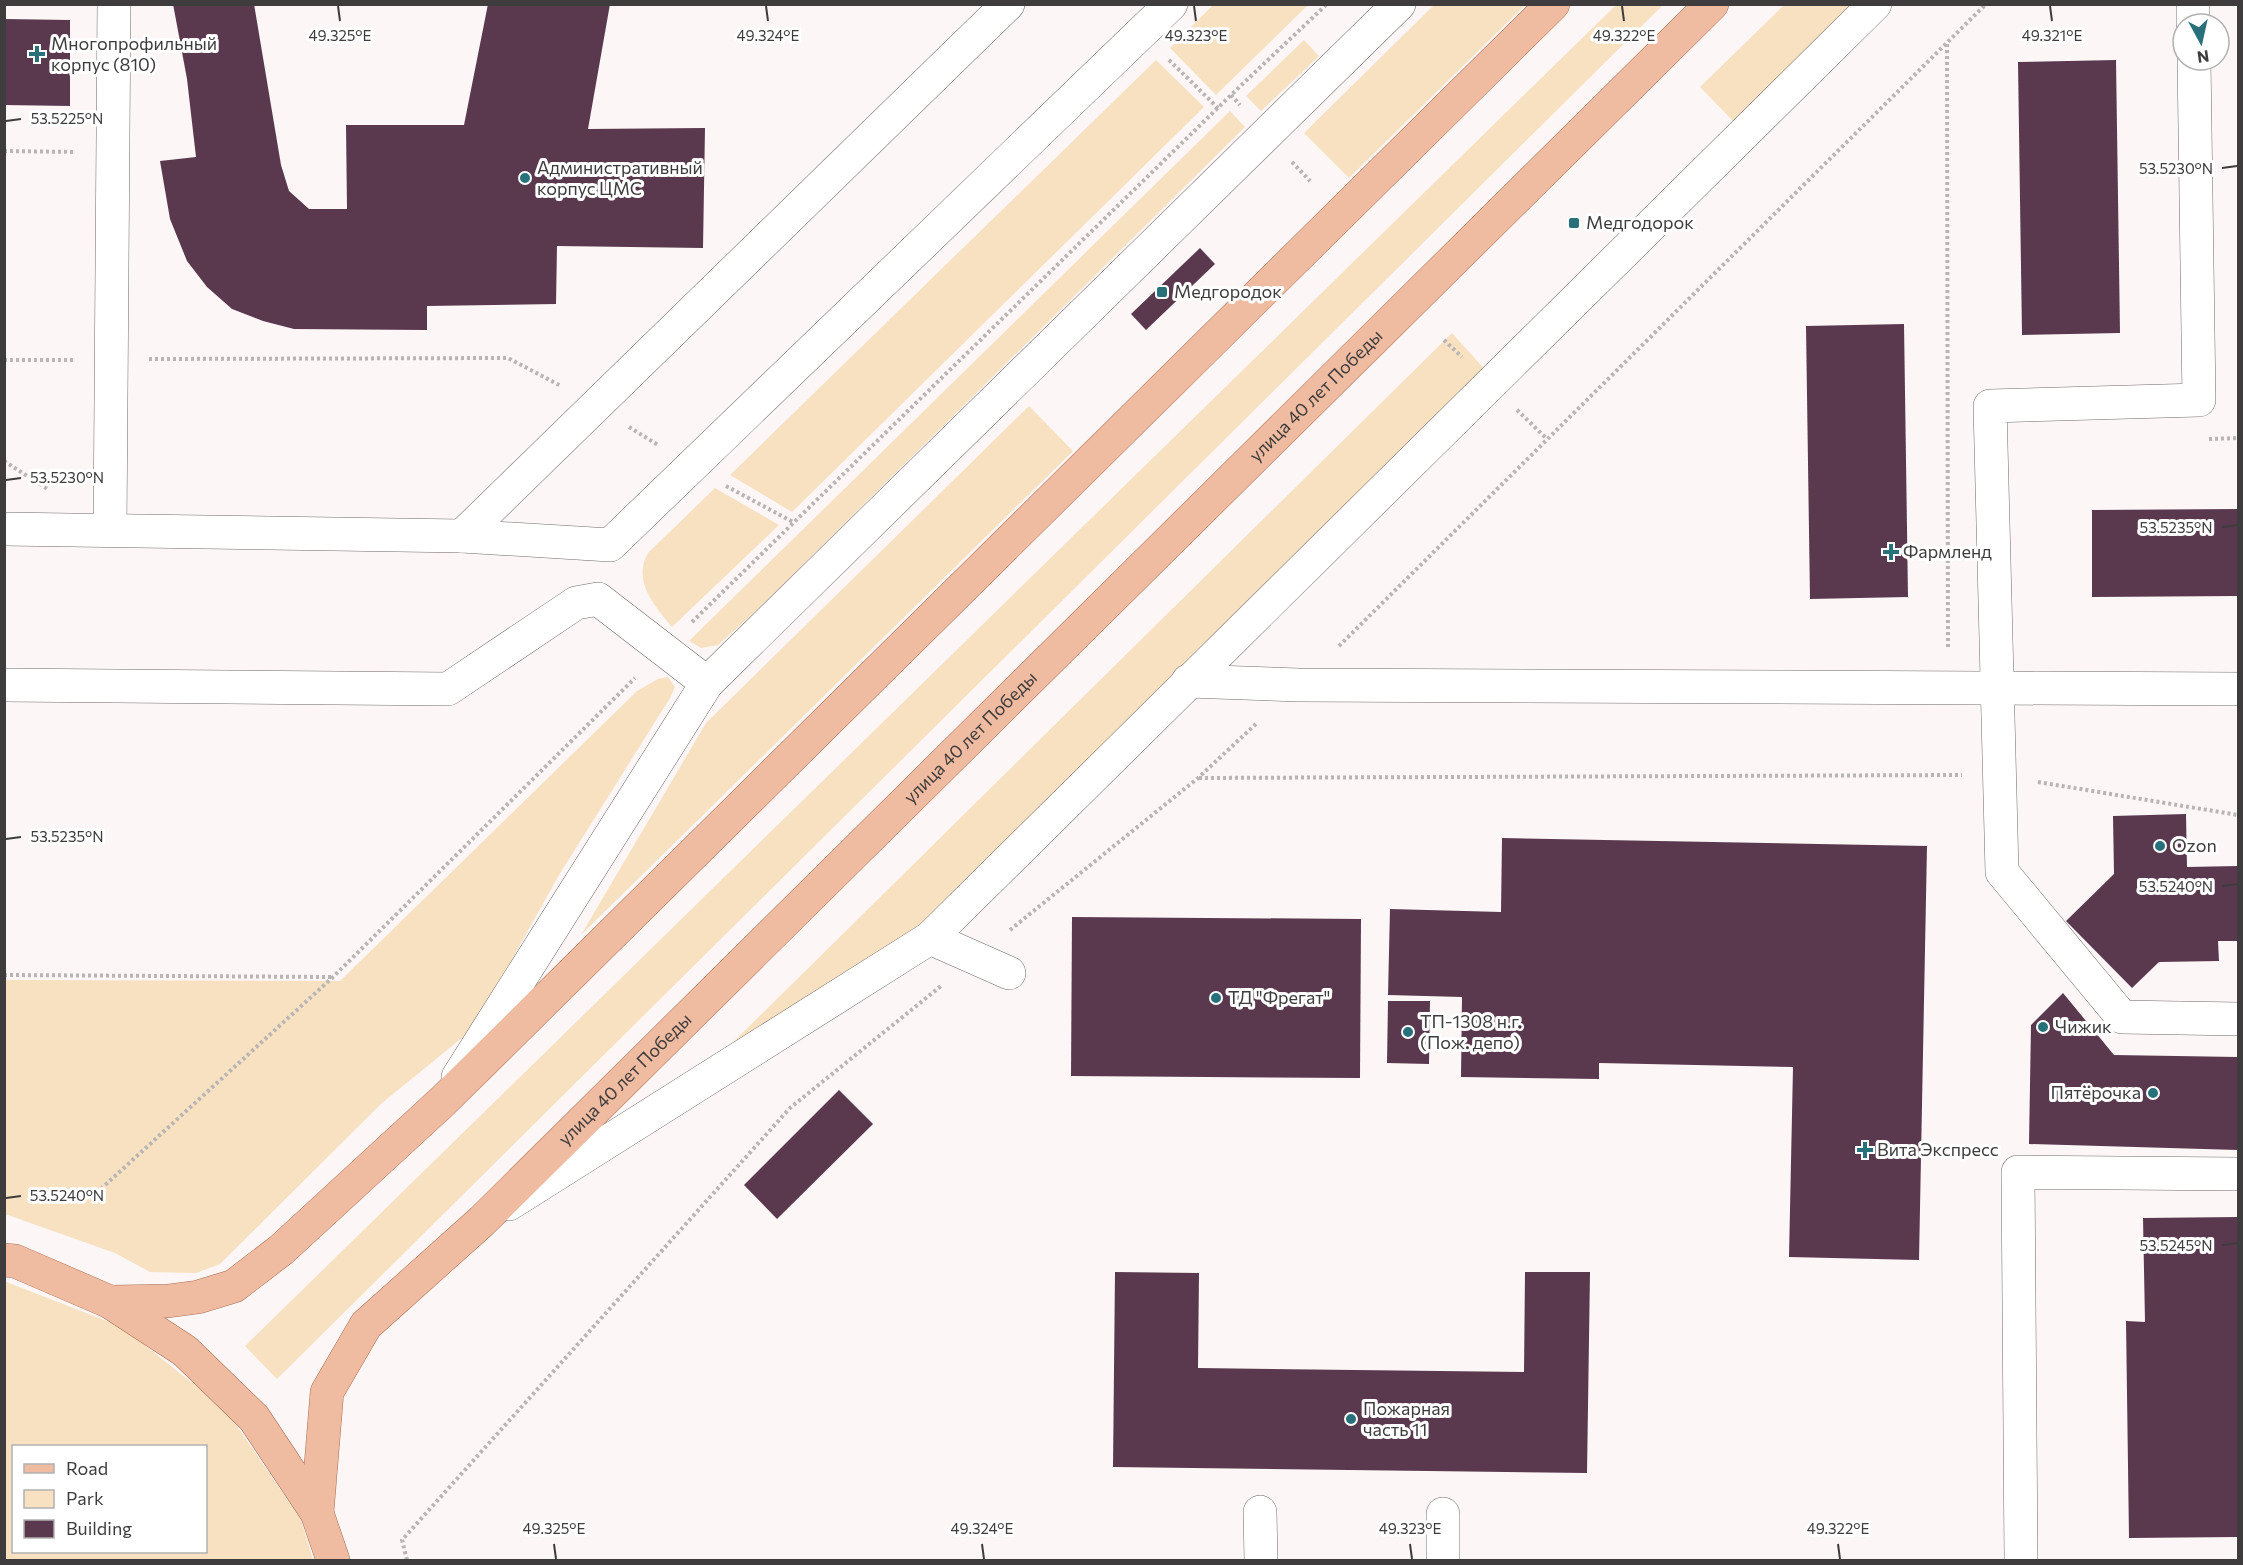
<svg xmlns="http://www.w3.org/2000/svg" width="2243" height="1565" viewBox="0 0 2243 1565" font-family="Commissioner,sans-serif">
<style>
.green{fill:#f7e1c0;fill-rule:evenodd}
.building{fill:#5a394f}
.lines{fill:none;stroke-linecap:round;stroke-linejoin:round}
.minor-casing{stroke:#716c6c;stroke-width:34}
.major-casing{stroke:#aa7155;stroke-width:34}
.path{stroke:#b9b5b5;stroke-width:4;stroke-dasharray:3 3;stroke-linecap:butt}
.minor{stroke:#fff;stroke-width:33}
.major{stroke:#efbba1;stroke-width:33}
.ticks{fill:none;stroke:#3e3c3c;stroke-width:2}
.poi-dot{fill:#28717a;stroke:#fff;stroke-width:2}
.labels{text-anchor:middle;stroke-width:6;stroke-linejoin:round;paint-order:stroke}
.poi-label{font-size:18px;fill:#3e3c3c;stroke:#fff;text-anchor:start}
.street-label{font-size:18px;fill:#3e3c3c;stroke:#fff}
.ticks-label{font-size:15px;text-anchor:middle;fill:#3e3c3c;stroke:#fff;stroke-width:6;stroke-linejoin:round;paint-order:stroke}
</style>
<rect width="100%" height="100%" fill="#fcf6f6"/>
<g class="green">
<path d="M1213,5V4L1308,5L1216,95L1170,48Z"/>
<path d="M1434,5H1525L1349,178L1304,133Z"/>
<path d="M1616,5H1663L277,1379L245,1346Z"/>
<path d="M1784,5H1859L1737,125L1700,87Z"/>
<path d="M1304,40L1319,56L1261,111L1246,96Z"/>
<path d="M1156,60L1204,107L792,512L730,475Z"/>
<path d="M1230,111L1245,127L756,611L718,645L701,648L689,641Z"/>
<path d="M1452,333L1488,373L945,912L715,1060Z"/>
<path d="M1029,406L1073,451L581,935L706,723Z"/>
<path d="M715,488L779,525L672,627C655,606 632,581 648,553Z"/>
<path d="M668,677L675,687L670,698L559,875L473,1029L382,1103L220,1264L196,1273L150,1272L115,1253L5,1214V980L340,981L637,691L658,679Z"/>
<path d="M4,1281L122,1327L226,1410L301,1520L313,1560H5ZM14,1446H206V1552H14Z"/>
</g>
<g class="building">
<path d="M173,4H254L281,165L289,191L309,209H347L346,125H464L488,4H610L588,129L705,128L703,248L557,246L556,304L427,306V330L294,329L263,321L232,309L207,287L187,261L170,219L160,161L196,157L187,79Z"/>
<path d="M4,19L70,20V106L4,105Z"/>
<path d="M2116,60L2120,333L2022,335L2018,62Z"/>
<path d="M1200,248L1215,264L1146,330L1131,314Z"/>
<path d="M1904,324L1908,597L1810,599L1806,326Z"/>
<path d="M2238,509V596L2092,597V510Z"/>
<path d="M2186,814L2187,867L2238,866V941H2218L2219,961L2159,962L2132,988L2066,921L2114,874L2113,816Z"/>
<path d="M1502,838L1927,846L1919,1260L1789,1257L1793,1067L1599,1063V1079L1461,1077L1462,997L1388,995L1390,909L1501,912Z"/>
<path d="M1072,917L1361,919L1360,1078L1071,1076Z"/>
<path d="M2063,993L2114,1055L2238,1057V1150L2029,1144L2031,1025Z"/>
<path d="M1388,1001H1430L1429,1064L1387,1063Z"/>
<path d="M839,1090L873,1124L777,1219L744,1185Z"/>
<path d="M2238,1217V1537L2129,1538L2126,1321L2145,1322L2143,1218Z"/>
<path d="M1115,1272L1199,1273L1198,1368L1524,1372L1525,1272H1590L1587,1473L1113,1467Z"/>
</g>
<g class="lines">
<defs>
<g id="minor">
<path d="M2193,4V24"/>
<path d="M2194,60L2199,400L1990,406L2002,872L2122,1017L2238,1019"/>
<path d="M4,529L462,536L610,545L1171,4"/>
<path d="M110,530L114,4"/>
<path d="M462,536L1008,4"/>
<path d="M1188,681L1299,685L2238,689"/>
<path d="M4,685L448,689L576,603L598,599L707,683"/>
<path d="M930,938L1009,973"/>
<path d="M458,1077L707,683L1399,4"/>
<path d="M509,1204L930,938L1875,4"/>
<path d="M1260,1512L1261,1560"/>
<path d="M1443,1514V1560"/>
<path d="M2021,1560L2018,1172L2238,1174"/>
</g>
<g id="major">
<path d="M4,1260L15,1261L110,1302L185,1351L254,1418L317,1513L333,1560"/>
<path d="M110,1302L168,1301L198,1297L234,1286L281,1250L443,1101L1553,4"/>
<path id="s1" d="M317,1513L327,1392L366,1325L482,1221L1712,4"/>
</g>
</defs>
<use href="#minor" class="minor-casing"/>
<use href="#major" class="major-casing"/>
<g class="path">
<path d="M1947,44L1948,648"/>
<path d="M1169,60L1218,108"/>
<path d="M1231,95L1240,105"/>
<path d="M4,151L76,152"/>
<path d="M1292,162L1310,181"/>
<path d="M1444,340L1462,357"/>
<path d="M149,359L508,358L561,386"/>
<path d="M4,360H73"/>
<path d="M1517,410L1547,439"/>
<path d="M629,427L658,445"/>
<path d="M2209,439L2238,438"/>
<path d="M4,461L49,490"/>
<path d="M726,486L793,522"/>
<path d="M692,622L1231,95L1327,4"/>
<path d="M1339,646L1986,4"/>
<path d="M1199,778L1962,775"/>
<path d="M2038,782L2238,815"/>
<path d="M1010,930L1198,778L1257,723"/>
<path d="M4,975L332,977"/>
<path d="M92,1197L333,977L635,678"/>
<path d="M407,1560L402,1540L790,1108L941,986"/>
</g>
<use href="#minor" class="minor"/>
<use href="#major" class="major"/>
</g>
<path class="ticks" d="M338,6L340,21M766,6L768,21M1194,6L1196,21M1622,6L1624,21M2050,6L2052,21M6,121L21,119M2222,168L2237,166M6,480L21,478M2222,527L2237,525M6,839L21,837M2222,886L2237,884M6,1198L21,1196M2222,1245L2237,1243M554,1544L556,1559M982,1544L984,1559M1410,1544L1412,1559M1838,1544L1840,1559"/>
<g class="poi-dot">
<path d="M34 45h6v6h6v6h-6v6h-6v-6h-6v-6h6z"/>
<circle cx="525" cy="178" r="6"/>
<rect x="1568" y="217" width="12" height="12" rx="3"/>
<rect x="1156" y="286" width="12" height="12" rx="3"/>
<path d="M1888 543h6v6h6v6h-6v6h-6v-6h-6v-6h6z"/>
<circle cx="2160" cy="846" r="6"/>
<circle cx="1216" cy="998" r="6"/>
<circle cx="2043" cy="1027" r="6"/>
<circle cx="1408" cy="1032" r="6"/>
<circle cx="2153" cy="1093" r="6"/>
<path d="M1862 1141h6v6h6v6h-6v6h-6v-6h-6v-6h6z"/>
<circle cx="1351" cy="1419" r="6"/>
</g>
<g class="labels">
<g class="poi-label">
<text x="51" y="50">Многопрофильный<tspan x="51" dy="21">корпус (810)</tspan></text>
<text x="537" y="174">Административный<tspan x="537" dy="21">корпус ЦМС</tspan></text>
<text x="1586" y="229">Медгодорок</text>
<text x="1174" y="298">Медгородок</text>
<text x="1903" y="558">Фармленд</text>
<text x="2172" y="852">Ozon</text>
<text x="1228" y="1004">ТД "Фрегат"</text>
<text x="1420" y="1028">ТП-1308 н.г.<tspan x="1420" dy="21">(Пож. депо)</tspan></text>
<text x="2055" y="1033">Чижик</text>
<text x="2141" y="1099" text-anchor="end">Пятёрочка</text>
<text x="1877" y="1156">Вита Экспресс</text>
<text x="1363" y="1415">Пожарная<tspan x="1363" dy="21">часть 11</tspan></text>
</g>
<g class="street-label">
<text dy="6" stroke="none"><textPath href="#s1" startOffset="1528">улица 40 лет Победы</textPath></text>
<text dy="6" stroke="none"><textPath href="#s1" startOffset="1042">улица 40 лет Победы</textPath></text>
<text dy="6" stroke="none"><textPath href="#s1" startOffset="556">улица 40 лет Победы</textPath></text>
</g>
</g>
<g class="ticks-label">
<text x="340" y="41">49.325°E</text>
<text x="768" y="41">49.324°E</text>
<text x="1196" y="41">49.323°E</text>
<text x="1624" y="41">49.322°E</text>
<text x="2052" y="41">49.321°E</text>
<text x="67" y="124">53.5225°N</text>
<text x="2176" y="174">53.5230°N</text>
<text x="67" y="483">53.5230°N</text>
<text x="2176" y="533">53.5235°N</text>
<text x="67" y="842">53.5235°N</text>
<text x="2176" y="892">53.5240°N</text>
<text x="67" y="1201">53.5240°N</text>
<text x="2176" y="1251">53.5245°N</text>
<text x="554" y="1534">49.325°E</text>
<text x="982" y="1534">49.324°E</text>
<text x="1410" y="1534">49.323°E</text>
<text x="1838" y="1534">49.322°E</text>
</g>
<rect width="2243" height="1565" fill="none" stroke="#3e3c3c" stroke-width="12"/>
<rect x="12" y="1445" width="195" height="108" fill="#ffffff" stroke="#b2b1b1" stroke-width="1.5"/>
<rect x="24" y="1464" width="30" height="9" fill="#efbba1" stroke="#b2b1b1" stroke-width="1.5"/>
<text x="66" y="1475" font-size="18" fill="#3e3c3c">Road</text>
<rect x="24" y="1490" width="30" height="18" fill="#f7e1c0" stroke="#b2b1b1" stroke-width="1.5"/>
<text x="66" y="1505" font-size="18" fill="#3e3c3c">Park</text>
<rect x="24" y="1520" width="30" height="18" fill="#5a394f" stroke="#b2b1b1" stroke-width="1.5"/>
<text x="66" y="1535" font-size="18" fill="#3e3c3c">Building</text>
<g transform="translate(2201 42) rotate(172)"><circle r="28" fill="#ffffff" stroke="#b2b1b1" stroke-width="1.5"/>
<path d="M0-4.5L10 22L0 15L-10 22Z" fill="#28717a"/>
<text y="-9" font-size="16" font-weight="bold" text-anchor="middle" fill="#3e3c3c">N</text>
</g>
</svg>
